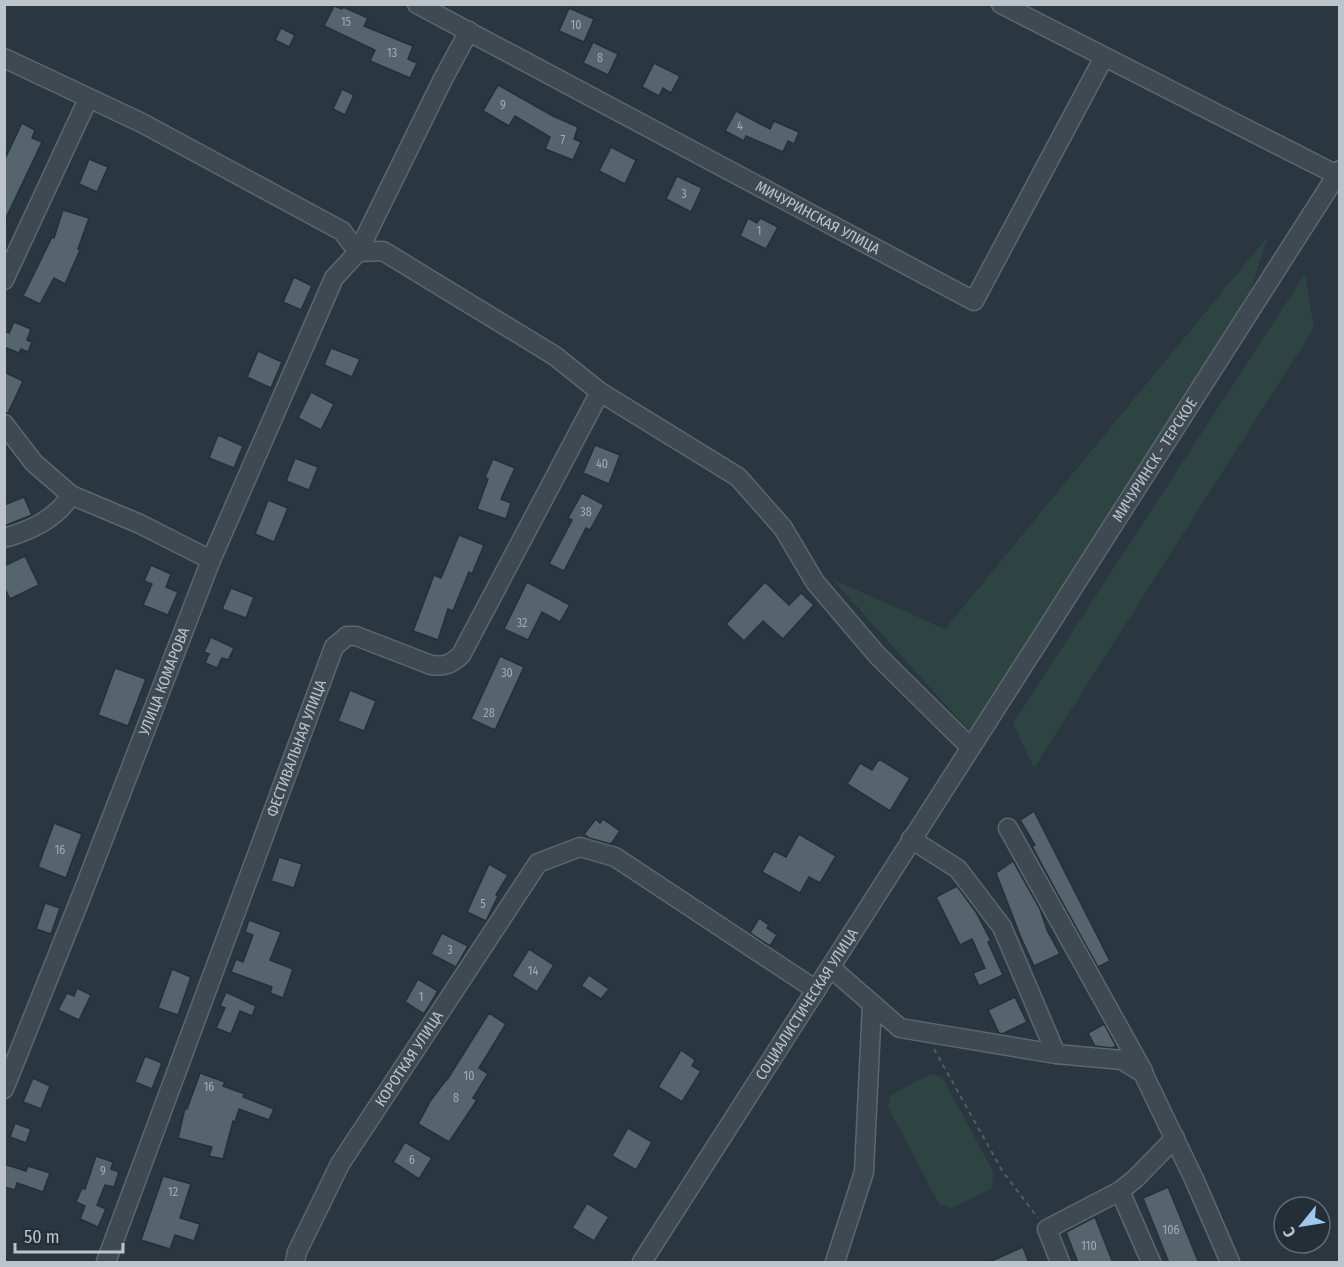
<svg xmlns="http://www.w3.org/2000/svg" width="1344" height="1267" viewBox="0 0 1344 1267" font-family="'Fira Sans Condensed',sans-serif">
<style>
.green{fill:#2d4442}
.building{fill:#56646d;stroke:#253038;stroke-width:1.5}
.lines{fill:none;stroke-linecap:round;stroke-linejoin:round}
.minor-casing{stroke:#5c676e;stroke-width:21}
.path{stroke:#4d5f5f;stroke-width:2;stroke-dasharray:4.5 4.5;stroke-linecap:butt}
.minor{stroke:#3e4951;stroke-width:18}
.labels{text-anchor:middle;stroke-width:4.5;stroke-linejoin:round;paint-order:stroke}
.number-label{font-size:12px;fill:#a2acb4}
.street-label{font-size:15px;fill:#bbc4cb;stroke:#232e36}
</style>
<rect width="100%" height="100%" fill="#2a3741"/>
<g class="green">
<path d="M1268,236L1247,302L972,734L832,579L945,629Z"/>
<path d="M1305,274L1314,328L1034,768L1013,723Z"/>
<path d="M930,1074L942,1077L994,1173L991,1189L952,1208L939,1204L888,1107L891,1095Z"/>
</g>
<g class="building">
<path d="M334,6L342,9L343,7L368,18L364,26L413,46L408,59L417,63L410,78L370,61L375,50L324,26Z"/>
<path d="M569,8L594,19L584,42L559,31Z"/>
<path d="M281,28L295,35L289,47L275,40Z"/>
<path d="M593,42L618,54L608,75L583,63Z"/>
<path d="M654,63L680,76L671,93L663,88L659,96L642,87Z"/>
<path d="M498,85L553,116L578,127L574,139L581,142L573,160L545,149L550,137L515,116L509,126L483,111Z"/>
<path d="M342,89L354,95L345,115L333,109Z"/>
<path d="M736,111L770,129L774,121L799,132L794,144L788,141L783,152L746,136L744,141L725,131Z"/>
<path d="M22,123L35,130L32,138L42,142L4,222V161Z"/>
<path d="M611,147L636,160L625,184L599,171Z"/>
<path d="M89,159L108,167L97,192L79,184Z"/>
<path d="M677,176L702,188L691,212L666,199Z"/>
<path d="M63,210L89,218L78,249L80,250L65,284L54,278L40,304L23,296L52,237L54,238Z"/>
<path d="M748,218L757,223L760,218L778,227L766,249L740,236Z"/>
<path d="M294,277L312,286L301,310L283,302Z"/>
<path d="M14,322L31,329L27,340L32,342L28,352L21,349L19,353L4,347V331L9,333Z"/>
<path d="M331,348L360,359L352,377L324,365Z"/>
<path d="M258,351L282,362L271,388L247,377Z"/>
<path d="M4,372L23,381L8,413H4Z"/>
<path d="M311,392L334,404L321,430L298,418Z"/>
<path d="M218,435L243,446L234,468L209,458Z"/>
<path d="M595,445L620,455L609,484L583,473Z"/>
<path d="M295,458L318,467L309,490L286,481Z"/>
<path d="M493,459L515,468L501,499L511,503L506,519L477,509L488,479L485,477Z"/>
<path d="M582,493L604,505L590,530L586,528L564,571L549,564L572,520L568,518Z"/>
<path d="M24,497L32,515L4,526V505Z"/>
<path d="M268,500L288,508L274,542L255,534Z"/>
<path d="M459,535L484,545L472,574L469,572L453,611L448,609L438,640L413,631L434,575L441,578Z"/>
<path d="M25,556L39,585L10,599L4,587V566Z"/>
<path d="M151,565L171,574L166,587L178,592L168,615L143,605L152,584L144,581Z"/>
<path d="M527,582L570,605L560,622L542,612L528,640L504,629Z"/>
<path d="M765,582L789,605L801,593L814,605L783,639L763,621L744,641L726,624Z"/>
<path d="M231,588L254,597L246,618L222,609Z"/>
<path d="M211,637L234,648L228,660L222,658L217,668L205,663L209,654L204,652Z"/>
<path d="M500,656L524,667L495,730L471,719Z"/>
<path d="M115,668L146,679L128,726L98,715Z"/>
<path d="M350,690L376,701L364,731L338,721Z"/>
<path d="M879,759L910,778L890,811L847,784L860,763L872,770Z"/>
<path d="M1034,811L1110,961L1098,967L1050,880L1032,846L1035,845L1020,820Z"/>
<path d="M596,819L600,823L603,819L620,831L611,844L589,838L584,834Z"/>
<path d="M54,823L82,834L66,878L38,867Z"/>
<path d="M799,834L836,856L820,883L809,877L800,893L762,872L774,851L786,857Z"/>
<path d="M279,857L302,864L294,888L271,881Z"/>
<path d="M1013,861L1040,909L1047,930L1060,954L1034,966L1021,938L996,873Z"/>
<path d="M489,864L508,875L496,895L498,896L486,921L467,912Z"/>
<path d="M957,886L976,912L991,941L988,942L1003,975L979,986L973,973L985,968L972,939L960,945L936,897Z"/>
<path d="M45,903L60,908L51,934L36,929Z"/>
<path d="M759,918L769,925L767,928L777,935L770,946L750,933Z"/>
<path d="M249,920L281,932L270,960L293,969L283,998L270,993L272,987L231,972L236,959L243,962L253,935L245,932Z"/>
<path d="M442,933L468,946L456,967L431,954Z"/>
<path d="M529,949L554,965L537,992L512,976Z"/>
<path d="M172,969L191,977L178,1015L158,1008Z"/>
<path d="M589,975L609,989L601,999L581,986Z"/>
<path d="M418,979L438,991L424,1014L405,1002Z"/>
<path d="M77,988L91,995L79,1020L58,1010L67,993L74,996Z"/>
<path d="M226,992L256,1006L252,1016L240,1011L231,1034L216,1028L225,1008L220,1006Z"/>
<path d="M1015,997L1027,1022L1002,1034L999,1033L988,1010Z"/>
<path d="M489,1013L506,1024L479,1068L488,1074L473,1098L477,1100L449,1142L418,1124L431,1100L446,1080H447Z"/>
<path d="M1104,1024L1116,1046L1112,1048L1095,1046L1088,1033Z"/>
<path d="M681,1050L695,1060L692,1066L701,1071L682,1102L658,1087Z"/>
<path d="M145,1056L162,1063L152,1089L135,1082Z"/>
<path d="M200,1073L225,1082L223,1086L245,1094L243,1097L274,1109L269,1120L239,1109L235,1122L233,1121L223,1159L209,1156L212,1147L178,1138L185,1108L187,1109Z"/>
<path d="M33,1078L50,1086L41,1109L23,1102Z"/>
<path d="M15,1123L31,1129L26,1143L10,1137Z"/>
<path d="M628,1128L652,1142L636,1170L612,1156Z"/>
<path d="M405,1142L432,1158L419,1179L393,1162Z"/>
<path d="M96,1156L113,1162L111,1169L119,1172L114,1187L105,1185L97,1205L106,1209L98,1227L80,1219L85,1206L76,1202L82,1188L85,1189Z"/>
<path d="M4,1164L26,1171L28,1166L50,1173L43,1192L17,1183L15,1190L4,1187Z"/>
<path d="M163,1176L191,1184L180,1218L200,1224L194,1241L175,1235L170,1249L141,1240Z"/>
<path d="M1168,1187L1199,1263H1169L1143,1198Z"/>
<path d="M587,1203L609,1217L594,1241L572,1228Z"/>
<path d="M1095,1217L1113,1263H1078L1066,1232Z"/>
<path d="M1023,1247L1029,1263H987Z"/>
</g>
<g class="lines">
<defs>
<g id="minor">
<path id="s1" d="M417,4L974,301L1104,57"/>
<path d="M1001,4L1337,175"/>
<path d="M4,58L142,123L342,231L358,252L443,79L469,31"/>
<path d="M4,280L88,99"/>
<path d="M4,424L34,463L71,495L140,524L211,560"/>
<path d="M4,538C30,531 57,518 71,495"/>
<path d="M1008,828L1143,1071"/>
<path d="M911,839L958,869L1002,927L1056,1054"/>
<path d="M831,968L900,1028L1056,1054L1122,1060L1143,1073L1194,1179L1230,1262"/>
<path id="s2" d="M4,1089L79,902L211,560L334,278L358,252L383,251L555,356L600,392L738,477L783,528L815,582L877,655L970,747"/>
<path d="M1120,1191L1151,1262"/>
<path id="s3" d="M106,1262L334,647L347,636H356L431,665C445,667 451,664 461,655L600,392"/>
<path id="s4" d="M295,1262L297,1252L340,1164L538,863L580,847L615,857L816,990"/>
<path id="s5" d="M642,1262L1340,170"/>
<path d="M835,1262L864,1172L872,1004"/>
<path d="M1060,1262L1047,1229L1120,1191L1135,1179L1175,1138"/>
</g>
</defs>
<use href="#minor" class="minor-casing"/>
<path class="path" d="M934,1049L1003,1172L1038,1218"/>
<use href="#minor" class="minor"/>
</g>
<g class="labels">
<g class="number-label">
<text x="346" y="26">15</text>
<text x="576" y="29">10</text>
<text x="392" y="57">13</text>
<text x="600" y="62">8</text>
<text x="503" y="109">9</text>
<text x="740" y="130">4</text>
<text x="563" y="144">7</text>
<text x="684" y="198">3</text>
<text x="759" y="235">1</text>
<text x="602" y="468">40</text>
<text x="586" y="516">38</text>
<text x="522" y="627">32</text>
<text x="507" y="677">30</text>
<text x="489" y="717">28</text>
<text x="60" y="854">16</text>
<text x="483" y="908">5</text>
<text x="450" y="954">3</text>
<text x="533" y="975">14</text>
<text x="421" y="1001">1</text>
<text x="469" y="1080">10</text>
<text x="209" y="1091">16</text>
<text x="456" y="1102">8</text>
<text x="412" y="1164">6</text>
<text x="103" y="1175">9</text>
<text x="173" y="1196">12</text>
<text x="1171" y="1234">106</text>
<text x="1089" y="1250">110</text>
</g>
<g class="street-label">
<text dy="5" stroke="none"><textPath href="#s1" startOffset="454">МИЧУРИНСКАЯ УЛИЦА</textPath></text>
<text dy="5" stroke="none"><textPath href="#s5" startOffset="952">МИЧУРИНСК - ТЕРСКОЕ</textPath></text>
<text dy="5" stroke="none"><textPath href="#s2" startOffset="438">УЛИЦА КОМАРОВА</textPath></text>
<text dy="5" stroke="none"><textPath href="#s3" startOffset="548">ФЕСТИВАЛЬНАЯ УЛИЦА</textPath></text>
<text dy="5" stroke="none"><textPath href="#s5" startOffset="306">СОЦИАЛИСТИЧЕСКАЯ УЛИЦА</textPath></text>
<text dy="5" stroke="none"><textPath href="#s4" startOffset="234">КОРОТКАЯ УЛИЦА</textPath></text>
</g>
</g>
<rect width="1344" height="1267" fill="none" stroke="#bbc4cb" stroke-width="12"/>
<g transform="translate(1302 1225) rotate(240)"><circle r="28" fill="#232e36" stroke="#606a72" stroke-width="1.5"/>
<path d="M0-4.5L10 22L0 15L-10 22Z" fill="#9ec9ed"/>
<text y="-9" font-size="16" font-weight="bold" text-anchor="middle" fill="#bbc4cb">С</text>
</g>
<path d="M15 1243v9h108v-9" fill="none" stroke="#bbc4cb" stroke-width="3"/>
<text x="24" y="1243" font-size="18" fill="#bbc4cb" stroke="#232e36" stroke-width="4.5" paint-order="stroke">50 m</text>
</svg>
